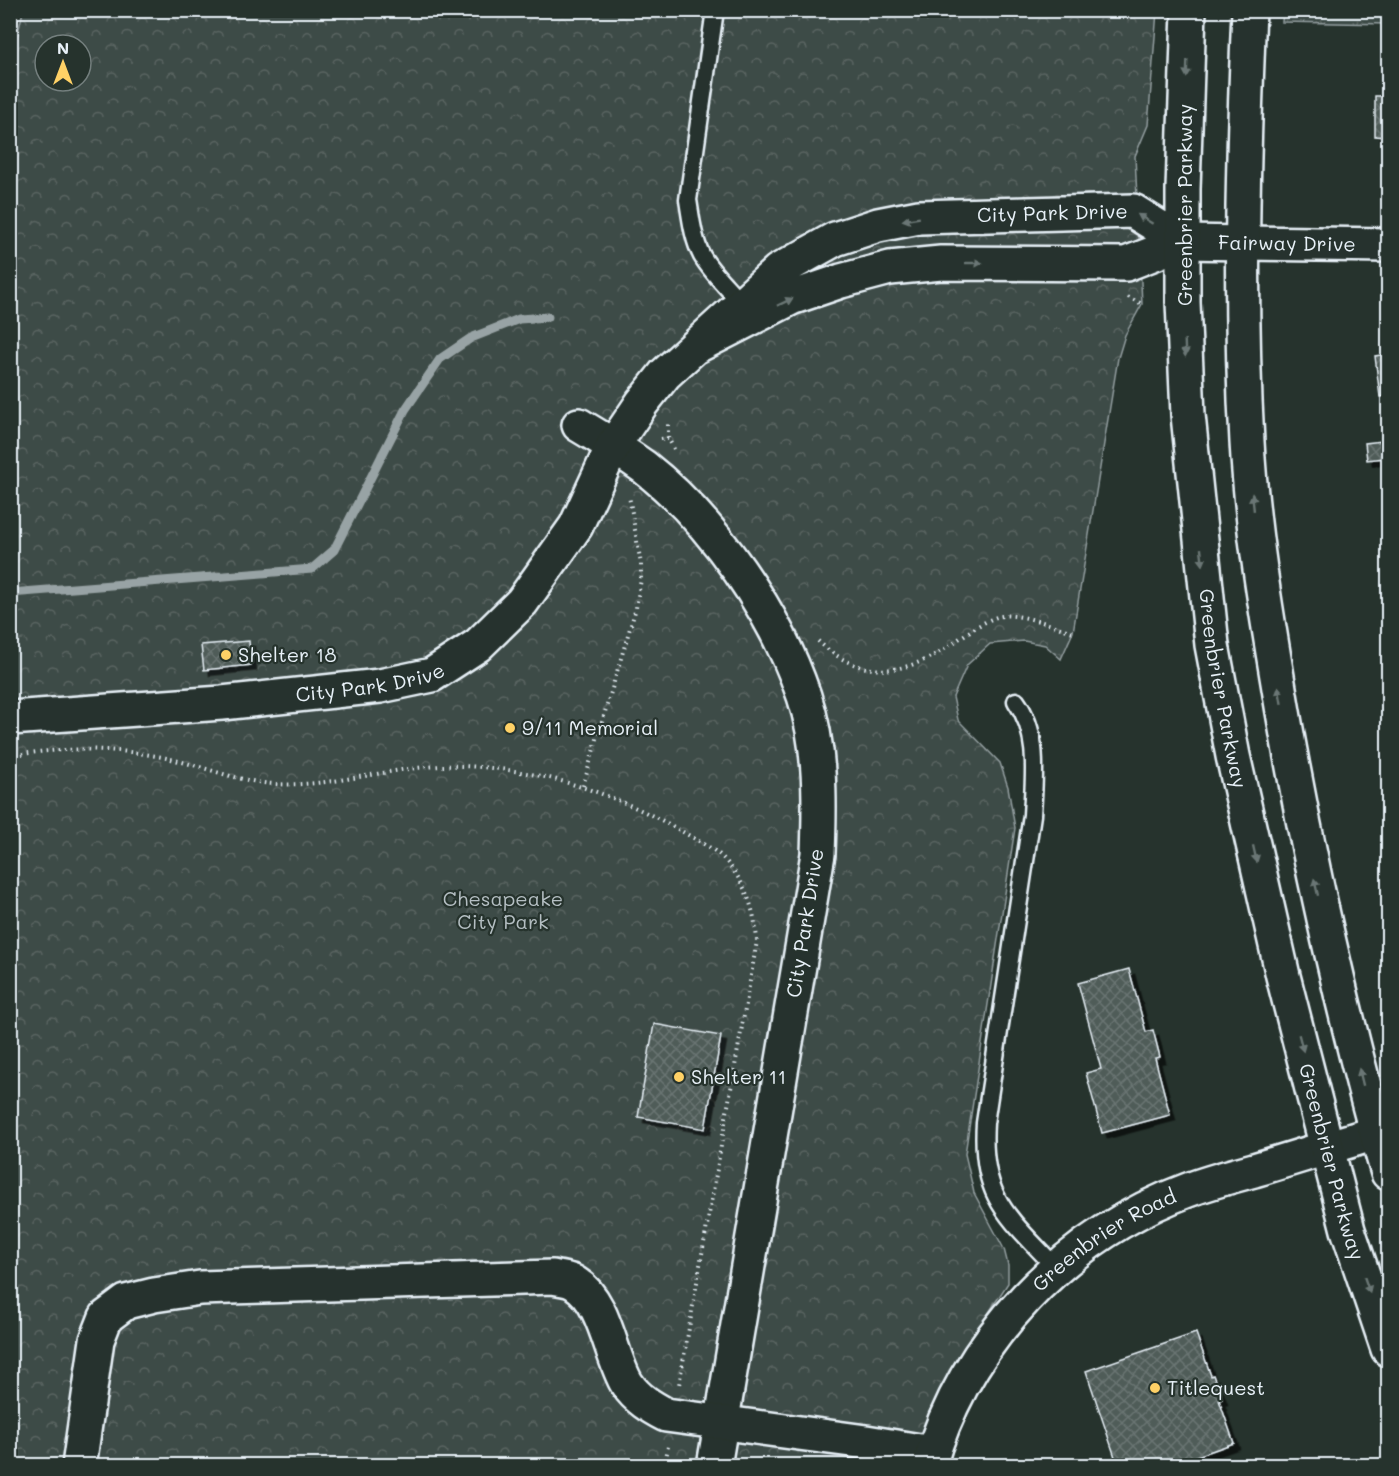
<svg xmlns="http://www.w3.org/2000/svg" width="1399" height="1476" viewBox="0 0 1399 1476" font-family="Mali,sans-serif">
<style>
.grass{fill:url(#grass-tufts);stroke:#939ea0;stroke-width:1.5}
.forest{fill:url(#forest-crowns);stroke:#939ea0;stroke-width:1.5;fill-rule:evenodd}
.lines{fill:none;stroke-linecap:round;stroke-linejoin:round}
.stream{stroke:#98a3a5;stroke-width:9}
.building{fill:url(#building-cross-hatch);stroke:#e8f1f8;stroke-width:1.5;filter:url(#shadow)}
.service-casing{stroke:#e8f1f8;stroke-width:21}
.minor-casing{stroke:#e8f1f8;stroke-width:38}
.secondary-casing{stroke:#e8f1f8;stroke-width:38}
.path{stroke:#e8f1f8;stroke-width:4;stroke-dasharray:1.5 4.5;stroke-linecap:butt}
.service{stroke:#26332d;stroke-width:16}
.minor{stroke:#26332d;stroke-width:33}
.secondary{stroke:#26332d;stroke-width:33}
.oneway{fill:#6a7674}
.poi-dot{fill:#ffd166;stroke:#26332d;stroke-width:2}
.labels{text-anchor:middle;stroke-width:4.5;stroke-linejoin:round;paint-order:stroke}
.street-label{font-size:20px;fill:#e8f1f8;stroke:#26332d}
.poi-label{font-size:20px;fill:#e8f1f8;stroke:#26332d;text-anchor:start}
.park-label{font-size:20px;fill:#b5bfc3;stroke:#26332d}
</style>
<defs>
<pattern id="grass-tufts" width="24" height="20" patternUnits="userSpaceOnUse" patternTransform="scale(1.5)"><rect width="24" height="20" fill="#3e4b47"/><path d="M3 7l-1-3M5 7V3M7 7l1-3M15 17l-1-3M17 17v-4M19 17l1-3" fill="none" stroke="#5a6562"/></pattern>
<pattern id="forest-crowns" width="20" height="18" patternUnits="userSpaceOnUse" patternTransform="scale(1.5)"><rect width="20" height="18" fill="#3e4b47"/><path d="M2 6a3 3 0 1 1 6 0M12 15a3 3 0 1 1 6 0" fill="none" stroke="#5a6562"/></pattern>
<pattern id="building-cross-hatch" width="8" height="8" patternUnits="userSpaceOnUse" patternTransform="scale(1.5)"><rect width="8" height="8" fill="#505c59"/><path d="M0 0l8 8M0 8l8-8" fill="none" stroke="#697472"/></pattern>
<filter id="shadow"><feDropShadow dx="5.5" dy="5.5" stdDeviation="0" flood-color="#0009"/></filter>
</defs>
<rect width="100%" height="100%" fill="#26332d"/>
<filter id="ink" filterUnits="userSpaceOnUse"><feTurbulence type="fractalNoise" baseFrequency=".0167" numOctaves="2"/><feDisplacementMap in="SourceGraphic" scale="12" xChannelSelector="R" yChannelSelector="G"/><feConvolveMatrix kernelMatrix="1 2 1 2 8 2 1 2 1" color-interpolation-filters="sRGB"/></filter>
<g filter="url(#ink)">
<path class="grass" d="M1283,11H1388V24L1282,22Z"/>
<path class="forest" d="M23,11H1157L1148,125L1135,156L1142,304L1125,335L1118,358L1073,632L1061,659L1045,645L1024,641L990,644L967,665L953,697L958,720L1000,763L1008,787L1015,828L965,1154L974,1193L1004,1249L1008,1265V1283L945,1380L928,1416L911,1465L11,1466L10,68ZM45,45H81V81H45Z"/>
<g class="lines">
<path class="stream" d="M10,593L312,569L334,550L405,410L440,359L471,338L519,319L548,317"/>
</g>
<g class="building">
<path d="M1375,96H1388V137L1375,136Z"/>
<path d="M1388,354V396L1380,397L1375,356Z"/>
<path d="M1382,441L1384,458L1367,460L1365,443Z"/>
<path d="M249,641L251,665L204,670L201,645Z"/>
<path d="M1129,969L1146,1032L1153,1030L1160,1057L1155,1058L1170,1115L1102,1133L1086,1073L1101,1069L1078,983Z"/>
<path d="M654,1024L721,1036L705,1129L638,1117Z"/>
<path d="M1196,1333L1211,1376L1213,1375L1222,1399L1219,1400L1234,1443L1169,1466H1118L1086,1371Z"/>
</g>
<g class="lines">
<defs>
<g id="service">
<path d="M715,10L688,200C691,218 693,239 702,256C713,275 731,290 745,308"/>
<path d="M1016,701C1040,734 1034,777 1032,815L985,1123C980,1199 1009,1217 1056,1268"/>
</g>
<g id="minor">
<path id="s1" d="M1183,242L1388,245"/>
<path d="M579,425C601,438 623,452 644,467C713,521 776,613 804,696C821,746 820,801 818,854L714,1466"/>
<path id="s2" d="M10,718L222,703L380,686L432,675L478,645L522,602L576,526L613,446L642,403L665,374L778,271L835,239L878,225L919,217L1133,211L1183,242L1126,264L941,263L890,268L841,281L791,298L695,347"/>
<path d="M79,1466L97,1340L106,1317L126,1302L154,1295L200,1288L553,1277C560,1279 569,1279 575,1283C606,1302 610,1356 627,1384C637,1399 651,1407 666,1415L866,1442L932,1453"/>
<path id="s3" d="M929,1466C965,1340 1066,1235 1188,1190C1209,1182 1232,1176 1254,1170C1294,1158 1335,1145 1376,1133"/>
</g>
<g id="secondary">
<path id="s4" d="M1189,10L1183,189V302L1188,415L1212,645L1233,756L1283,976L1348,1230L1388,1349"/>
<path d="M1249,10C1243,154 1239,299 1247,442C1252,533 1268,623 1283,712C1300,810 1320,906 1343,1002C1357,1059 1371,1117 1388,1173"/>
</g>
</defs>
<use href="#service" class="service-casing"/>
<use href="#minor" class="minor-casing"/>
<use href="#secondary" class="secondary-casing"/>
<g class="path">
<path d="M1128,297L1142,304"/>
<path d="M668,438V424"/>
<path d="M661,439L668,438L674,449"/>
<path d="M818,641C859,679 901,677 946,648C962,637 979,623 997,617C1017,611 1053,626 1073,632"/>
<path d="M10,756C56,748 104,747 150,755C192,761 232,781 274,784C338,788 399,763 463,766C541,769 615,793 683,832C696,840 714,848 724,859C746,883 755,910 757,941L679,1385"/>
<path d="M583,786L636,608L641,579V564L629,496"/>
<path d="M665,1466L668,1446"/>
</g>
<use href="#service" class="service"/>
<use href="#minor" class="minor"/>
<use href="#secondary" class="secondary"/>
</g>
<defs><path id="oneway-solid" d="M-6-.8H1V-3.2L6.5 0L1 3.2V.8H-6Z" transform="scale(1.5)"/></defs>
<g class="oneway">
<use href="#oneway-solid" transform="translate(1187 69) rotate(92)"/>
<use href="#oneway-solid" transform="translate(911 219) rotate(171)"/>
<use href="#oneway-solid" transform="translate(1145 219) rotate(-148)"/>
<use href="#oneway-solid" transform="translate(974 263)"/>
<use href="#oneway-solid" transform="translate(785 302) rotate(-26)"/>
<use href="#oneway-solid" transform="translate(1185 348) rotate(88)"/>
<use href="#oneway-solid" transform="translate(1253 502) rotate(-96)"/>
<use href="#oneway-solid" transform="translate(1202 557) rotate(83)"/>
<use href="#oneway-solid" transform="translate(1280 695) rotate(-100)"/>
<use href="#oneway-solid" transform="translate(1255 854) rotate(77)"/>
<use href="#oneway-solid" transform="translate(1316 887) rotate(-103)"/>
<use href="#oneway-solid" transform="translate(1301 1043) rotate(75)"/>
<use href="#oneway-solid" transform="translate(1361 1077) rotate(-104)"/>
<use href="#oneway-solid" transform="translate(1367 1285) rotate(71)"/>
</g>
</g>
<g class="poi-dot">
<circle cx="226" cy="655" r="6"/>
<circle cx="510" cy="728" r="6"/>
<circle cx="679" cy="1077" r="6"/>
<circle cx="1155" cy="1388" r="6"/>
</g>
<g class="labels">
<g class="street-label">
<text transform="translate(1185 205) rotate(-90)" y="7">Greenbrier Parkway</text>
<text dy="7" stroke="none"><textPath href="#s2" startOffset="1250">City Park Drive</textPath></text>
<text dy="7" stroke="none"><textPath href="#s1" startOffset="104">Fairway Drive</textPath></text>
<text dy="7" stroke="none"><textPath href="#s2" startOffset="362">City Park Drive</textPath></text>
<text dy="7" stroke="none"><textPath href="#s4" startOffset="681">Greenbrier Parkway</textPath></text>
<text transform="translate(805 923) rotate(-81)" y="7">City Park Drive</text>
<text dy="7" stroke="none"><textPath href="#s4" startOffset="1167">Greenbrier Parkway</textPath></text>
<text dy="7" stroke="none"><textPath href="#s3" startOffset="294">Greenbrier Road</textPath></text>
</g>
<g class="poi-label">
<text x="238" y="662">Shelter 18</text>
<text x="522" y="735">9/11 Memorial</text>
<text x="691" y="1084">Shelter 11</text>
<text x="1167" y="1395">Titlequest</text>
</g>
<g class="park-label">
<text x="503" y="906">Chesapeake<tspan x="503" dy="23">City Park</tspan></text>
</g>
</g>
<rect width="1399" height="1476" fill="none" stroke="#26332d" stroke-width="36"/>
<rect x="18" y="18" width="1363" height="1440" fill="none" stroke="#e8f1f8" stroke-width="2" filter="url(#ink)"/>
<g transform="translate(63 63)"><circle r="28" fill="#26332d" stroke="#747f7e" stroke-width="1.5"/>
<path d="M0-4.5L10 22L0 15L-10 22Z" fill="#ffd166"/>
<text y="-9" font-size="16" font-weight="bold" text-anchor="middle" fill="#e8f1f8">N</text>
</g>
</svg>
